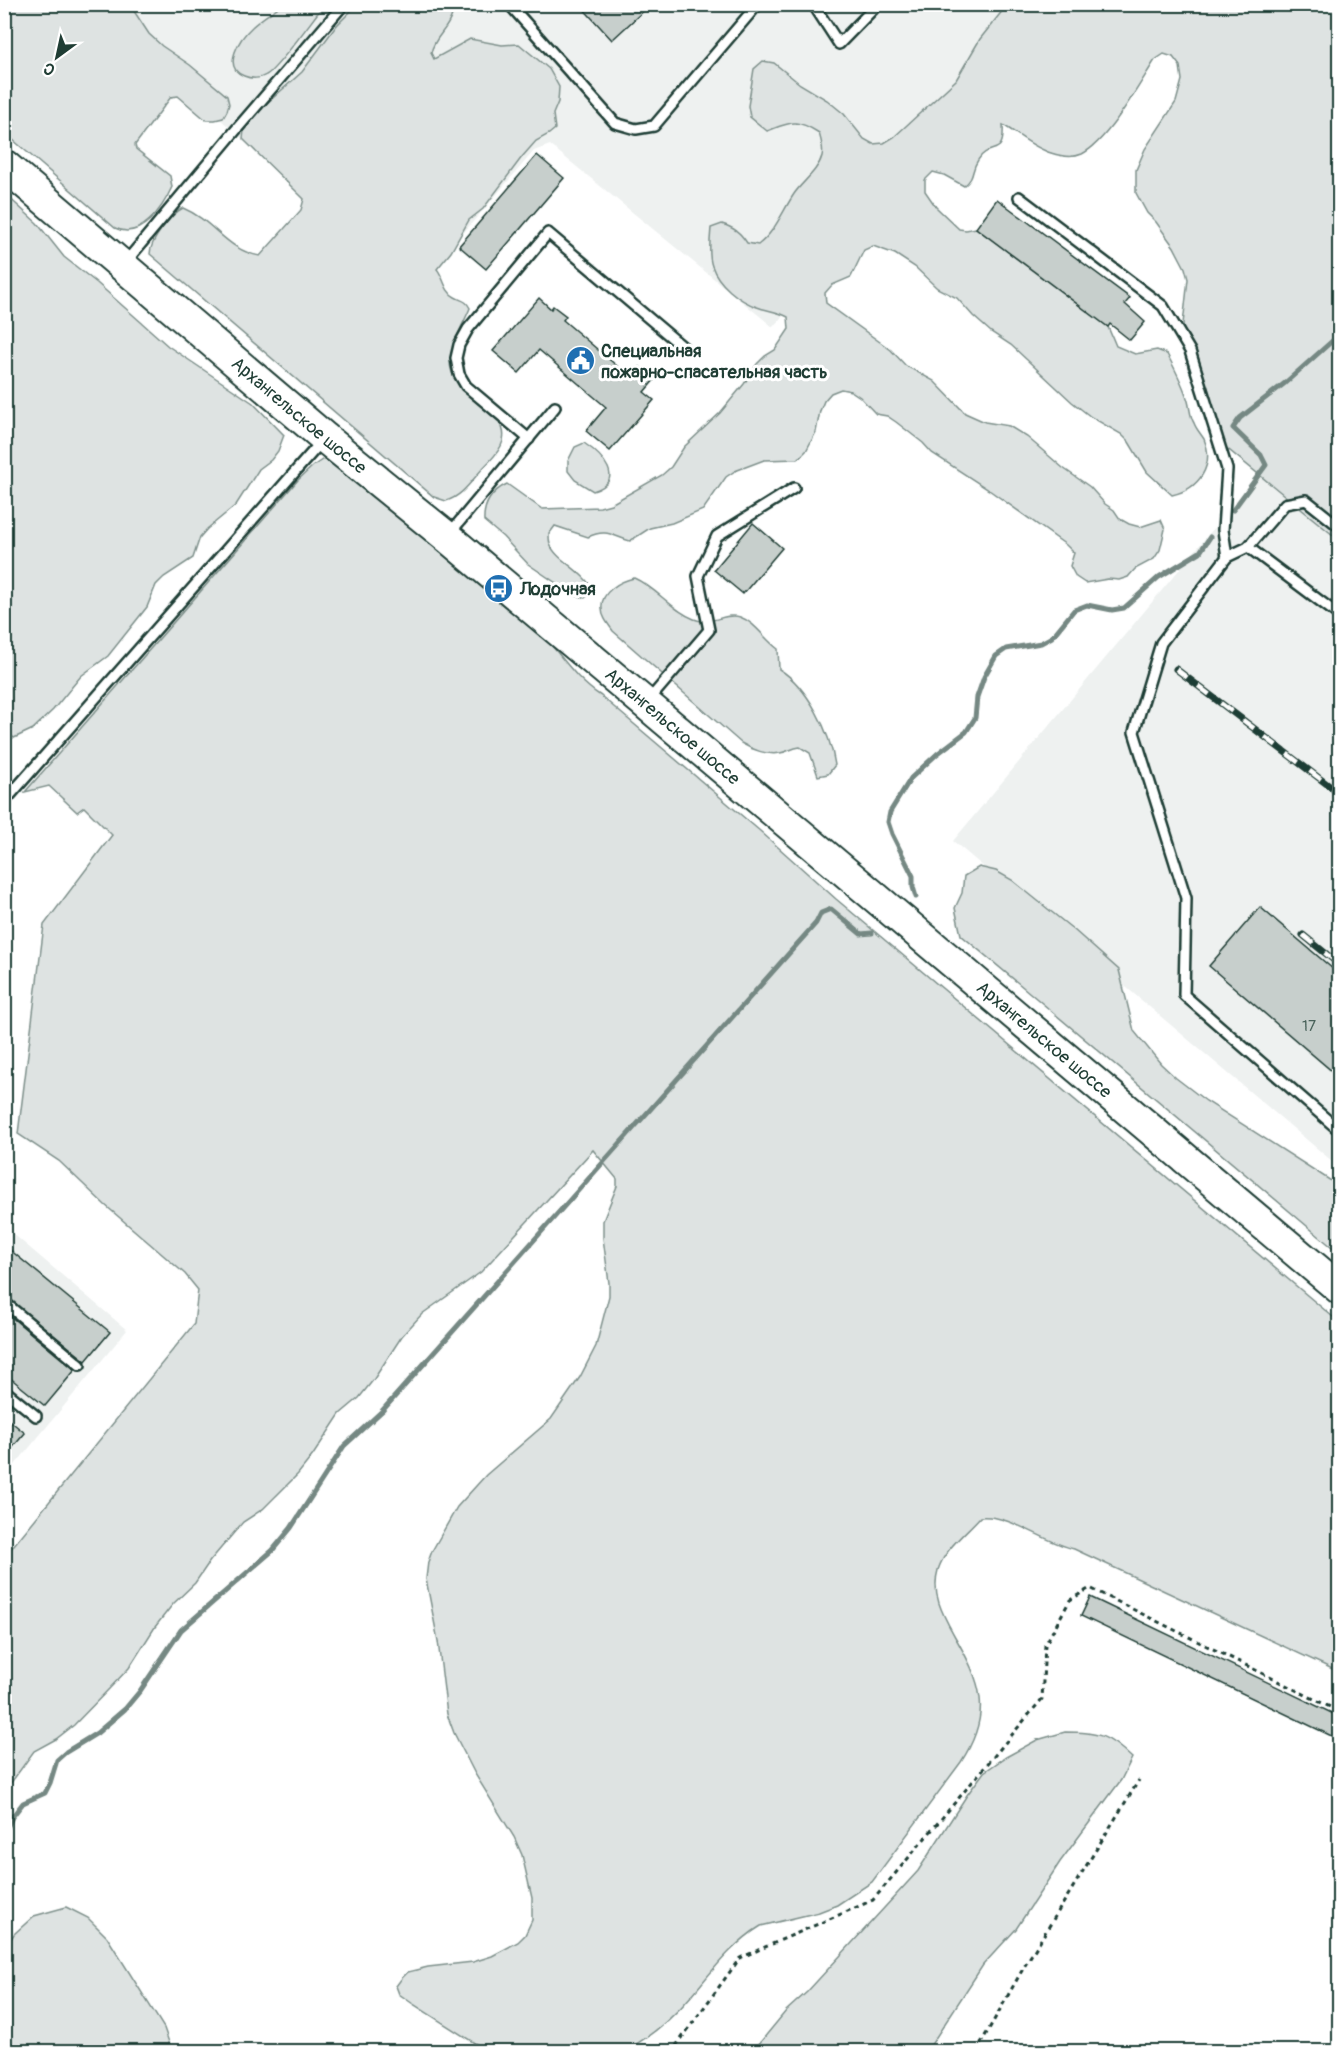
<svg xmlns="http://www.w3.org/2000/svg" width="1344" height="2056" viewBox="0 0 1344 2056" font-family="Pangolin,sans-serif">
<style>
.built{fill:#eef1f0}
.green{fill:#dee3e2;stroke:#7e908b;stroke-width:1.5}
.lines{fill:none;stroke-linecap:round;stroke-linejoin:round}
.stream{stroke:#758883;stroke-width:5}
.building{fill:#c7cfcc;stroke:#1f3d34;stroke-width:1.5}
.lane-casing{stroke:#1f3d34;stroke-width:14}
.primary-casing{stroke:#1f3d34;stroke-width:34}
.path{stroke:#1f3d34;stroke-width:3;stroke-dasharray:4.5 4.5;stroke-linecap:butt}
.lane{stroke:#fff;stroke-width:9}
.primary{stroke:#fff;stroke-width:30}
.rail-casing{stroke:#1f3d34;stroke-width:7}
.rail{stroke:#fff;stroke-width:4.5;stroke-dasharray:14;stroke-linecap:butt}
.labels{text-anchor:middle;stroke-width:6;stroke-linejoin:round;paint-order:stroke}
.number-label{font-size:15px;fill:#49625a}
.poi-label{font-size:18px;font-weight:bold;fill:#1f3d34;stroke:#fff;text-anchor:start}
.street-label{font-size:18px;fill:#1f3d34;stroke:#fff}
</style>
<rect width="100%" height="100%" fill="#fff"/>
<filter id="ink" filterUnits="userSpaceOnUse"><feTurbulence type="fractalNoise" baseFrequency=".0167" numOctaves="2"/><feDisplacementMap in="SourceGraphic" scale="12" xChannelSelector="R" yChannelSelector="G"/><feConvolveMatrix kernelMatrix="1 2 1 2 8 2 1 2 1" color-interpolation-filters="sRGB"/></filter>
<g filter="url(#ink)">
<g class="built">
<path d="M89,5H1055L773,327L550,145L534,151L415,289Z"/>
<path d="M1258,475L1339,540V1167L953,841Z"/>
<path d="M5,1227L127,1330L5,1477Z"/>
</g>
<g class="green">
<path d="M5,4L130,5L149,34L162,46L190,65L227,96L229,104L227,111L223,118L215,120H206L178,96L171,97L135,145L136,149L170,176L172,187C163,207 141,241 115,228L5,133Z"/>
<path d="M281,5H324C314,17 277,70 266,75C260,79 251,79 244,76C221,67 240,38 252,27C260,19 272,12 281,5Z"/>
<path d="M357,5H446L452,15C447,31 434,37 431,53L434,59L470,39L502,45L519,44L549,69L559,87L558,102L553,114L555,129L549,134L536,141L522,157L483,209L469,220L451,252L437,269C444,277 444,291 455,297C462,301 466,300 470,308C464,324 446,351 451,369C452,377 459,383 464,388C477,403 514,421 501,446C497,454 490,461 484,467C472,480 463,496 446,501L434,497L150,254C150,241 171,214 183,208C214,221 227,251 260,256L301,210L304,199L243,139L244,130L265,105L302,72L337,25Z"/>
<path d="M1007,5H1339V540L1213,437L1199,386L1188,368L1186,357L1183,324L1188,279L1185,268L1174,247L1156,222L1147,213L1136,193V170L1145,149L1176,102L1182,80L1180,66L1173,57L1164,54L1155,60C1139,85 1108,141 1082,154C1073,158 1060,156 1051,153C1034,148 1018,134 1003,125C1005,160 990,141 978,160C970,172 976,176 964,186L944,175L933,172L925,180V191L936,207L959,229L966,230L976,228L1108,327L1116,346L1135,354L1157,350L1167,354C1175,369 1183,384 1188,401C1190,408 1190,417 1194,423C1196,429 1201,434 1204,439C1215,466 1199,489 1172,495L1147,472L1129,442L1121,434L1091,417L1072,402L1011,345L991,332L973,316L957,298L937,288L915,267L895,254L873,246L864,250L851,277L832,285L825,293L826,303L891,350L906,366L934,381L965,413L985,422L1009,426L1027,437L1063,468L1090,487L1105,504L1114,510L1120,519L1129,524L1140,527L1161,520L1165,529L1160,550L1154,559L1135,569L1128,577L1119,580L1108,579L1085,583L1076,577L1070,566L1074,553L1066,545L989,490L932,453L923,443L896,422L887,416L876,414L860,397L851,391L841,389L831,393L824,401L820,411L816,432L806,451L798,459L764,460L735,471L726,477L703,510L672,523L650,528L630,541C612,536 607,528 588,537L555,526L549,534C549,537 549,541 550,544C556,561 584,570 593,591L585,598L574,595L528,564L503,537L484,521C483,504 492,491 507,484L542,509L600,507L611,504L662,475L671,467L684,447L720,413L744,384L757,364L765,356L775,350L789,329L788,317C777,311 768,311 757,307C739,301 718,284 712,266C708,256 710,239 711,228L722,224C734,228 740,232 747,243L758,245C775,232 782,212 794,194C802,182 818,171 822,156C824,149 821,140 819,133C796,118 791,122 767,131L750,117L748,106L754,69L763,61L774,63L800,84L827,100L844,114L864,139L873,144L884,143L894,137L956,80L980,39Z"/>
<path d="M5,194L37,223L64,257L97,283L168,346L253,403L284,435L278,451L271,460L259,469L236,505L207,529L200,537L193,558L164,577L156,585L147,607L108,656L81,676L53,710L33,729L14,738L8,733L11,722H4Z"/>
<path d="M584,443C602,455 627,481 593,491L575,480L568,471V461L575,447Z"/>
<path d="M328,456L541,633C561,655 576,680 601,696L760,831L836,899L1339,1322V1672L1074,1549C1043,1542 1010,1514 980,1517C966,1533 945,1548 938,1570C931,1594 943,1615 954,1635C982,1683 993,1713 961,1762L872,1882L837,1905L819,1912L761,1926C733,1943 713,1970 692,1995C674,2017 651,2036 625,2051H487L413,2004L399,1994L396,1986L402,1978L408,1972L428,1967L473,1962L492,1956L518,1942L525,1935L532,1920V1898L522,1855L514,1837L475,1774L454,1733L447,1714L438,1641L426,1579L428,1562L432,1551L457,1507L486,1475L551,1419L580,1377L596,1346L609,1296V1283L603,1238V1221L617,1186V1179L593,1150L481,1272L422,1314L402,1336L374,1379L359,1398L340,1414L313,1455L298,1474L263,1509L243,1522L210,1561L195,1583L173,1604L155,1627L129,1668L109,1689L74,1725L56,1739L34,1751L5,1791V1556L194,1324L198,1290L185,1274L105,1205L59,1161L18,1134L44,925L112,835L84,807L77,812L49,786L25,792L298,480L313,466Z"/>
<path d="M634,578C657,588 671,610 694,619C710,626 726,612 740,617C755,622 765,640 778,649L779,669C808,687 830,732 835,765L828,774L818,776L810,753L800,747C792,748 787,752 780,753C768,756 751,749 741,743L613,631C608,624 602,617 602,609C600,592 620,581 634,578Z"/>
<path d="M979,867L996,871L1012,880L1074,930L1119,970L1134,1031L1161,1064L1176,1078L1206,1101L1339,1186V1253L961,935L955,908L962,893L964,876Z"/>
<path d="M1065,1732C1099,1732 1108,1735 1132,1758L1121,1780L1060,1862L1016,1929L983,1965L927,2051H753L786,2011L807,1992L918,1871L967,1795L984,1772L1006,1757L1037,1740Z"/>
<path d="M66,1907L88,1918L107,1937L164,2028L172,2051H5V1948L14,1934L34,1916Z"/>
</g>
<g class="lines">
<g class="stream">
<path d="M1233,510L1266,465L1261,455L1233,428L1240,418L1285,383L1340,334"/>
<path d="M916,897L913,887V876L892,834L888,822L890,812L911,778L937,754L966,732L975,718L977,697L984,677L996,656L1006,649L1041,643L1052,637L1074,610L1087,605L1112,610L1124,608L1159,577L1200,552L1210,537"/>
<path d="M4,1834L12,1817L23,1803L45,1793L50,1783L57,1760L66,1752L97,1733L125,1709L140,1691L181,1630L272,1551L291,1528L344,1446L382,1411L816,923L821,913L831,909L861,934L872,933"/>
</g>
</g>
<g class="building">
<path d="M579,4H651L612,40Z"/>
<path d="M537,155L564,178L486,269L459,246Z"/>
<path d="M997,199L1130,298L1125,304L1145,322L1130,340L1110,324L1108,327L976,228Z"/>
<path d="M539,298L551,309L553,306L566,316L563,320L631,378L640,367L655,379L644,392L654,400L610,451L586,431L606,407L539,350L519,373L493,351Z"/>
<path d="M753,523L782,548L743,594L714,570Z"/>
<path d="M1260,907L1340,975V1078L1209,966Z"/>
<path d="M4,1245L110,1332L86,1361L4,1295Z"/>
<path d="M4,1311L75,1370L45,1406L4,1373Z"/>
<path d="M4,1416L25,1433L7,1454L4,1453Z"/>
<path d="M1090,1597L1340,1717V1740L1081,1616Z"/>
</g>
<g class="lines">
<defs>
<g id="lane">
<path d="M509,4L615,123L636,129L654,126L758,4"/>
<path d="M813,4L839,44L878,4"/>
<path d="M1019,197L1163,306L1190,351L1227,469L1223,530L1227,557"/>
<path d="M124,264L235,131L344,4"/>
<path d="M529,439L466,386L459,374L456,358L459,345L468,329L548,233L683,347"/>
<path d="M1340,527L1306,500L1285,504L1248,547L1227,557L1161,643L1134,732L1186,898L1184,995L1340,1131"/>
<path d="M450,533L555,407"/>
<path d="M1248,547L1340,616"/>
<path d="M649,700L709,630L698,576L717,536L794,488"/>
<path d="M4,802L323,440"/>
<path d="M4,1302L80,1365"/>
<path d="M4,1390L36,1416"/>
<path d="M4,1460L7,1463"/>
</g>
<g id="primary">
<path id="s1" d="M4,165L325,438L447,537L646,704L1340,1289"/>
</g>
</defs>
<use href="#lane" class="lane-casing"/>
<use href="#primary" class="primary-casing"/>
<g class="path">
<path d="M473,2045L544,2052"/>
<path d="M631,2052L676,2046L740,1958L873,1900L1042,1699L1045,1645L1070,1600L1090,1588L1340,1712"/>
<path d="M976,2052L1024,1967L1139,1780"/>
</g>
<use href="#lane" class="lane"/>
<use href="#primary" class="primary"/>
<defs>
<g id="rail">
<path d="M1176,669L1340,794"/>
<path d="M1303,935L1340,965"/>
</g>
</defs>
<use href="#rail" class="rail-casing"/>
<use href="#rail" class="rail"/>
</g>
</g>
<defs>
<symbol id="civic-disc" viewBox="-11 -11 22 22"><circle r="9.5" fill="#1f6fb2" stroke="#fff"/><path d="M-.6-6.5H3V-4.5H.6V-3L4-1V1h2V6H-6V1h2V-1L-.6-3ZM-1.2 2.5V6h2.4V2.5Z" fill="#fff"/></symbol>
<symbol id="bus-disc" viewBox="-11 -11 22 22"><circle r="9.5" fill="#1f6fb2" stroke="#fff"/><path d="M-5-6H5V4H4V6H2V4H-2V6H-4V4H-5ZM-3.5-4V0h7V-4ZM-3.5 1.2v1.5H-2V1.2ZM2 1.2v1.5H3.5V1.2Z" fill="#fff"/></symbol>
</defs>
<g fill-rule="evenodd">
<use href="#civic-disc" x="564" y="344" width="33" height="33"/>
<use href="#bus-disc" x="482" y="572" width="33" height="33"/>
</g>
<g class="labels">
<g class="number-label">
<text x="1309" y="1031">17</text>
</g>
<g class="poi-label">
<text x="601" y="357">Специальная<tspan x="601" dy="21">пожарно-спасательная часть</tspan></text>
<text x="520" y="595">Лодочная</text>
</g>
<g class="street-label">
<text dy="6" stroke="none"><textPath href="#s1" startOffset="387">Архангельское шоссе</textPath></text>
<text dy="6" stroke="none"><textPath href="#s1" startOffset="873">Архангельское шоссе</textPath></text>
<text dy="6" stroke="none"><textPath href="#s1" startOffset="1359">Архангельское шоссе</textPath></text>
</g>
</g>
<rect width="1344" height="2056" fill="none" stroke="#fff" stroke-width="24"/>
<rect x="12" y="12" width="1320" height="2032" fill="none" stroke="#1f3d34" stroke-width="2" filter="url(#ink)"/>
<g transform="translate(57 57) rotate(213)" stroke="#ffffff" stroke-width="4.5" paint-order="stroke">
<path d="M0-4.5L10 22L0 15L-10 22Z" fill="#1f3d34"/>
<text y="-9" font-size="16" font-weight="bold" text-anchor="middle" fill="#1f3d34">С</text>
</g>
</svg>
